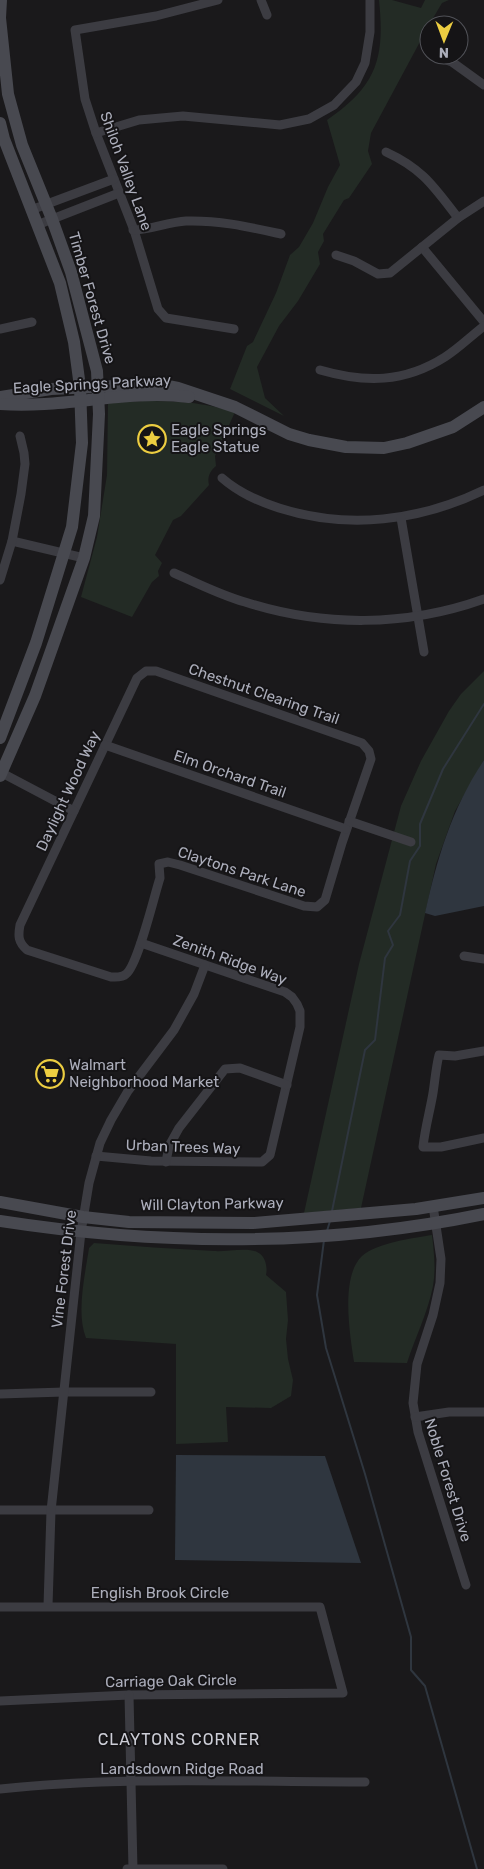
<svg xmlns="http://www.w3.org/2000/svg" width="484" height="1869" viewBox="0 0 484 1869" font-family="Rubik,sans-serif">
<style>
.green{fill:#232b25}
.water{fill:#2f363f}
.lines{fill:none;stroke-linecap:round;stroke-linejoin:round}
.stream{stroke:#2f363f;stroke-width:2}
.street{stroke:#3c3c42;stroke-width:9}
.secondary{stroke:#484950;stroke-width:12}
.labels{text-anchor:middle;stroke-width:4;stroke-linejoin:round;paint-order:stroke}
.street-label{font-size:15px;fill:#acaebb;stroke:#151416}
.poi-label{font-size:15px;fill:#acaebb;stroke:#151416;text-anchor:start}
.neighbourhood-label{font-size:16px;letter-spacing:1px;fill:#cdced7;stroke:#151416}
</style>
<rect width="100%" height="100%" fill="#1a191b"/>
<g class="green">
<path d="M379,0H392L421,8L425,0H449L442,3L429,25L371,133L368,151L372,164L349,198L344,200L323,234L324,241L318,252L320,264L298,301L279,326L257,367L265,398L284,416L230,389L247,346L253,342L276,293L290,255L299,247L313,223L328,187L340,165L327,120C377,86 385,58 379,0Z"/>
<path d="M143,401C178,401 201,402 235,412L215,456L216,466C210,471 207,477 209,485L181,516L173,520L155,555L162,563L158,571L159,576L152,582L132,617L81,597L97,537L107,475L108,404L111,403Z"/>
<path d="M484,671V760L455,811L436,864L361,1208L304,1213L359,964L401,806L421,761L449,711L461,694Z"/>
<path d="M432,1235C434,1252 436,1269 433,1286C428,1312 415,1338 407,1363L354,1362C350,1335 340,1277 362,1256C376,1243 414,1238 432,1235Z"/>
<path d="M94,1243C134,1246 174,1249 214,1251C226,1252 247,1247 257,1252C265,1255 268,1267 266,1275L286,1292L288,1320L286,1339L288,1359L293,1380L291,1396L271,1408L226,1407L228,1442L176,1444V1344L86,1338C76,1313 85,1275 89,1248Z"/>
</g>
<g class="water">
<path d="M484,760V906L435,916L425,913C437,858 452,808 484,760Z"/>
<path d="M176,1455L325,1456L361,1563L175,1560Z"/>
</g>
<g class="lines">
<g class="stream">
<path d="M332,1211L365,1050L375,1040L385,958L393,945L388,931L400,915L410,861L420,846V824L443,769L484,704"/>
<path d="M327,1231L330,1221"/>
<path d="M324,1240L317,1295L326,1348L365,1474L411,1637V1670L425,1686L477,1869"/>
</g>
<g class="street">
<path d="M218,0L156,16L75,30L85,99L96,133L134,230L158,309L166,318L234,329"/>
<path d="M261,0L267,15"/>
<path d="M435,56L452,62L484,85"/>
<path d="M96,133L139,120L183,116L280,125L309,119L334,105L356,82L365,63L370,32V0"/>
<path d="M386,152C423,169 434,187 458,218"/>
<path d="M31,210L114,179"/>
<path d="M37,225L119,193"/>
<path d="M133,230C151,230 168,222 186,221C219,220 249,227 281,234"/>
<path d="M422,247L484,322"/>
<path d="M336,255L354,261L378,274L390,273L458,218L484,201"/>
<path d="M0,329L32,322"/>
<path d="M320,370C365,383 404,383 445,357C459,348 471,336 484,326"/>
<path d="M222,478C239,493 258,501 279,508C348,530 420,521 484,490"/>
<path d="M401,518L424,652"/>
<path d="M12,541L84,558"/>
<path d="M174,573C197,583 220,595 245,602C323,627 406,627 484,599"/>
<path d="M0,580L12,541L21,494L25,464L24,453L20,436"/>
<path d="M146,671H156L362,743L369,751L371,759L342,843L325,900L317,907L304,906L180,865L168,862L159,864L160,878C154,896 138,965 126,974C122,978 116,977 111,977L27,950C18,942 18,936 20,925L137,678Z"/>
<path d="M105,745L346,829"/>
<path d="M0,772L74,811"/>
<path d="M349,821L411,842"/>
<path d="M464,956L484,959"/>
<path d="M484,1051L455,1056L439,1055C436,1067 435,1080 433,1093C430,1111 425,1128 423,1147H441L484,1138"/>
<path d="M96,1156L151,1161L262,1162L270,1155L300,1027V1011L297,1004L292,997L285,992L141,943"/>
<path d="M166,1162L169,1146L179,1128L225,1069L240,1068L287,1085"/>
<path d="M433,1206L441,1259L440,1283L433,1315L417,1364L413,1403L418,1432L466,1585"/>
<path d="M0,1394L64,1392H151"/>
<path d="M415,1417L449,1412H484"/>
<path d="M0,1510H149"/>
<path d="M48,1606L51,1511L81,1232L89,1183L100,1143L111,1120L128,1091L174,1030L194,994L205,965"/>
<path d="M0,1607H320L343,1693L129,1695L0,1701"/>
<path d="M129,1695L133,1869"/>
<path d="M0,1789C121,1776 244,1782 365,1782"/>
<path d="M127,1869H223"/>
</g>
<g class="secondary">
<path d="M0,123L4,139L60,283L74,342L80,387L82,443L72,527L36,643L0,738"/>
<path d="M0,397L51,389L158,384L178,388L235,407L289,434L309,440L346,447L384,448L407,443L453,427L484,407"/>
<path d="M0,404C63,409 126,389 189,397"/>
<path d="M0,776L35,696L84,558L94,516L99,414L97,371L71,272L52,219L22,145L8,94L0,18L1,0"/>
<path d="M0,1202L83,1217L129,1222L253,1223L416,1209L484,1198"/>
<path d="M0,1221C161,1246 324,1247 484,1214"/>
</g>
</g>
<defs>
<symbol id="sight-ring" viewBox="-11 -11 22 22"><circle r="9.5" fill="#151416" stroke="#eccd41" stroke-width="1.5"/><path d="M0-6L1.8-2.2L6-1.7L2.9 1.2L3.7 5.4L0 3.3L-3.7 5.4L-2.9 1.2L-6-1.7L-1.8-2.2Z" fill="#eccd41"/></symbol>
<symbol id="supermarket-ring" viewBox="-11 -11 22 22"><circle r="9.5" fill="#151416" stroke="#eccd41" stroke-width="1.5"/><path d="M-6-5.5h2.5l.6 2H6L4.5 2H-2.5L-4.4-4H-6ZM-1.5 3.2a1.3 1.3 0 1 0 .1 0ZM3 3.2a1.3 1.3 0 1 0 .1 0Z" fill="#eccd41"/></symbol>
</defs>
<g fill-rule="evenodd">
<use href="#sight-ring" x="136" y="423" width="32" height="32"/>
<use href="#supermarket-ring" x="34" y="1058" width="32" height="32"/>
</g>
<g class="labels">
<g class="street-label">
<text transform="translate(126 171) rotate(70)" y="5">Shiloh Valley Lane</text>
<text transform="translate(92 298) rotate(74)" y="5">Timber Forest Drive</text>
<text transform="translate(92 384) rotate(-3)" y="5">Eagle Springs Parkway</text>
<text transform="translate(264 694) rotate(19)" y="5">Chestnut Clearing Trail</text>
<text transform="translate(230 774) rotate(19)" y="5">Elm Orchard Trail</text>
<text transform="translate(68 791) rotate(-65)" y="5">Daylight Wood Way</text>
<text transform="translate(242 872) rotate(18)" y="5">Claytons Park Lane</text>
<text transform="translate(230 960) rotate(20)" y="5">Zenith Ridge Way</text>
<text transform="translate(183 1147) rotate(2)" y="5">Urban Trees Way</text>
<text transform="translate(212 1204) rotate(-1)" y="5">Will Clayton Parkway</text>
<text transform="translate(64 1269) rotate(-83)" y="5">Vine Forest Drive</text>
<text transform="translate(448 1480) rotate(73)" y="5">Noble Forest Drive</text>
<text x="160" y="1598">English Brook Circle</text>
<text transform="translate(171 1681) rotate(-1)" y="5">Carriage Oak Circle</text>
<text x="182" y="1774">Landsdown Ridge Road</text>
</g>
<g class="poi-label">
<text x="171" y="435">Eagle Springs<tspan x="171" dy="17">Eagle Statue</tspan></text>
<text x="69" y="1070">Walmart<tspan x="69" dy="17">Neighborhood Market</tspan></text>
</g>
<g class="neighbourhood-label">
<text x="179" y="1745">CLAYTONS CORNER</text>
</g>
</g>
<g transform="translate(444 40) rotate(181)"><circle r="24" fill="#151416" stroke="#515258"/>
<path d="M0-4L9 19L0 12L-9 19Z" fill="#eccd41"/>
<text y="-8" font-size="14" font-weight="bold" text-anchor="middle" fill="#acaebb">N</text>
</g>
</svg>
